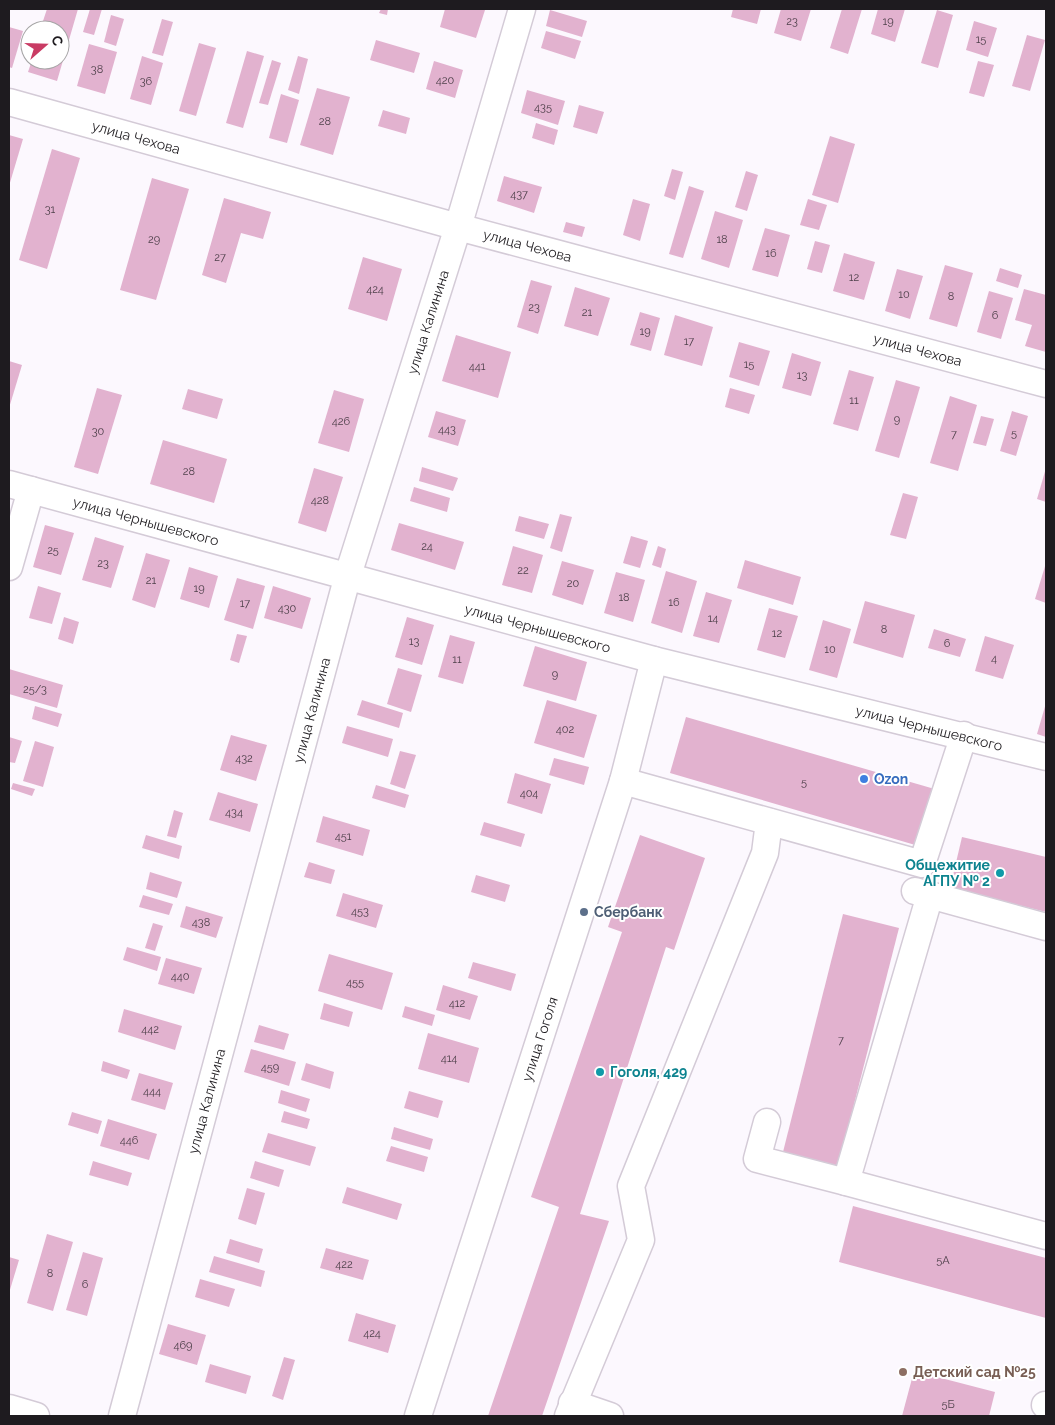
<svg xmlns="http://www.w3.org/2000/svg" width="1055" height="1425" viewBox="0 0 1055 1425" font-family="Raleway,sans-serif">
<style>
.building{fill:#e2b2cf}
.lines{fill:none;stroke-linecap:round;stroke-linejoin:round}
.minor-casing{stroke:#d4cbd7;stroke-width:29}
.minor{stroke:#fff;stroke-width:26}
.shop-dot{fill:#3f7fe0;stroke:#fff;stroke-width:2}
.culture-dot{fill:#0f9aa8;stroke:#fff;stroke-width:2}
.service-dot{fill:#5c6f8a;stroke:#fff;stroke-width:2}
.education-dot{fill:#8d6e63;stroke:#fff;stroke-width:2}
.labels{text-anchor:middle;stroke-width:4;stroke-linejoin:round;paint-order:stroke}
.number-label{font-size:11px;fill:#4f414b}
.street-label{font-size:14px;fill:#1e1b1f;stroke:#fff}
.shop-label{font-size:14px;font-weight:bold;fill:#366cbe;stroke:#fff;text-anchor:start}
.culture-label{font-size:14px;font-weight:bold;fill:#0d838f;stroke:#fff;text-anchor:end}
.service-label{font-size:14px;font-weight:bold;fill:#4e5e75;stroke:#fff;text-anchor:start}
.education-label{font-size:14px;font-weight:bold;fill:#785e54;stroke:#fff;text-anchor:start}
</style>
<rect width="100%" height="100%" fill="#fcf8fe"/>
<g class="building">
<path d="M47,9H78L57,81L28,72L32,60H60V30H40Z"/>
<path d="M90,9H102L94,35L83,32Z"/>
<path d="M381,9H388L387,15L379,13Z"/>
<path d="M445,9L485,10L476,38L440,27Z"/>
<path d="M733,9H761L757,24L731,17Z"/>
<path d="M781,9H811L801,41L774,33Z"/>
<path d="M842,9H862L848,54L830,48Z"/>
<path d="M878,9H905L895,42L871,34Z"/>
<path d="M550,10L587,21L582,37L546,26Z"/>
<path d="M937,10L953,15L938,68L921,63Z"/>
<path d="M111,15L124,19L116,46L104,42Z"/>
<path d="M162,19L173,22L163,56L152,53Z"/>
<path d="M974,21L997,28L988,57L966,50Z"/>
<path d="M9,27L23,31L12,68L9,67Z"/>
<path d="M546,31L581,41L575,59L541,48Z"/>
<path d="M1027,35L1045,40L1030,91L1012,86Z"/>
<path d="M376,40L420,53L414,73L370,60Z"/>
<path d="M199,43L216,48L196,116L179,111Z"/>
<path d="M89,44L117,52L105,94L77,86Z"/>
<path d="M247,51L264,56L243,128L226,123Z"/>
<path d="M142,56L163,63L151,105L130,99Z"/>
<path d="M298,56L308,59L299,94L288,90Z"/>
<path d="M272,60L281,63L268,105L259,103Z"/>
<path d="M434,61L463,70L455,98L426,89Z"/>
<path d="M978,61L994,65L984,97L969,93Z"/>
<path d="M317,88L350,97L333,155L300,145Z"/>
<path d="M527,90L565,101L558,125L521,113Z"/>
<path d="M281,94L299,100L287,143L269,138Z"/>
<path d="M579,105L604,112L597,134L573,127Z"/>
<path d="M383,110L410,118L406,134L378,126Z"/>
<path d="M536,123L558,130L554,145L532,138Z"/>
<path d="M9,135L23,139L9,186Z"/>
<path d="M830,136L855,144L838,203L812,195Z"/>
<path d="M52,149L80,158L47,269L19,260Z"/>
<path d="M672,169L683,172L675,200L664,196Z"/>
<path d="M746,171L758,175L747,211L735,207Z"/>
<path d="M504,176L542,187L534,213L497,201Z"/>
<path d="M152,178L189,189L156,300L120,290Z"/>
<path d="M689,186L704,191L683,258L669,254Z"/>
<path d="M224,198L271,212L263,239L241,233L226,283L202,275Z"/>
<path d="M633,199L650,204L640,241L623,235Z"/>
<path d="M808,199L827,205L819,230L800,225Z"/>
<path d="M715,211L743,220L729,268L701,259Z"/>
<path d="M566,222L585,227L582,237L563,232Z"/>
<path d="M765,228L790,235L778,277L752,270Z"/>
<path d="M815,241L830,245L822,273L807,269Z"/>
<path d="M844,253L875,262L864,300L833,291Z"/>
<path d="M363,257L402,269L387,321L348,309Z"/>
<path d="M945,265L973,273L957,327L929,319Z"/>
<path d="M1000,268L1022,275L1018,288L996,281Z"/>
<path d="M897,269L923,276L910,319L885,311Z"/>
<path d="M531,280L552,286L538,334L517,327Z"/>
<path d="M575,287L610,298L598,336L564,326Z"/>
<path d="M1024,289L1046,295V352L1025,346L1032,325L1015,320Z"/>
<path d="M989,291L1013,298L1001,339L977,332Z"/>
<path d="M640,312L660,318L651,351L630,345Z"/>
<path d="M675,315L713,327L702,366L664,355Z"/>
<path d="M456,335L511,352L498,398L442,381Z"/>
<path d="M739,342L770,351L759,386L729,377Z"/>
<path d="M792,353L821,362L811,396L782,388Z"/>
<path d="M9,361L22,365L9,408Z"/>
<path d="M849,370L874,377L858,431L833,424Z"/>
<path d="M896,380L920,387L899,458L875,451Z"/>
<path d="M97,388L122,395L98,474L74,467Z"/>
<path d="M730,388L755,395L749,414L725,407Z"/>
<path d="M188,389L223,399L217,419L182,409Z"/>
<path d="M334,390L364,399L349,452L318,443Z"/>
<path d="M950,396L977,405L958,471L930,463Z"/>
<path d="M436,411L466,420L458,446L428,437Z"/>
<path d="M1012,411L1028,416L1016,456L1000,451Z"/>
<path d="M981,416L994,419L986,446L973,443Z"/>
<path d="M163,440L227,459L214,503L150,484Z"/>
<path d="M422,467L458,478L453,491L419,481Z"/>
<path d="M314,468L343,477L326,532L298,523Z"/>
<path d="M1046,468V502L1037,499Z"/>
<path d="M414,487L450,498L447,512L410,501Z"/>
<path d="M903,493L918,497L906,539L890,535Z"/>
<path d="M560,514L572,517L562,552L550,548Z"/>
<path d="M519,516L549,524L544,539L515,531Z"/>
<path d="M399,523L464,542L455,570L391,550Z"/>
<path d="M45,525L74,533L61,575L33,567Z"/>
<path d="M631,536L648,541L640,568L623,563Z"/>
<path d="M95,537L124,546L111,588L82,580Z"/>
<path d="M513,546L543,555L532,593L502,585Z"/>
<path d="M658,546L666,549L661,568L652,565Z"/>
<path d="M146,553L170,560L155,608L132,600Z"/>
<path d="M745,560L801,577L793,605L737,588Z"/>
<path d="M562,561L594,570L583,605L552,595Z"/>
<path d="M1046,563V603L1035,599Z"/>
<path d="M189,567L218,576L209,608L180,599Z"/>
<path d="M666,571L697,581L682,633L651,623Z"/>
<path d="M616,572L645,580L633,622L604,613Z"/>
<path d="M237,578L265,586L253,629L224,620Z"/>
<path d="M38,586L61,593L52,624L29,618Z"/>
<path d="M273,586L311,598L302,629L264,618Z"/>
<path d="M706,592L732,600L719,643L693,636Z"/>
<path d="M865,601L915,615L903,658L853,643Z"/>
<path d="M769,608L798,616L785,658L757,650Z"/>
<path d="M64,617L79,622L73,644L58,639Z"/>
<path d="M407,617L434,625L422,665L395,657Z"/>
<path d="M823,620L851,629L837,678L809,670Z"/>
<path d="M934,629L966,639L960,657L928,648Z"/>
<path d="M237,634L247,636L239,663L230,660Z"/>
<path d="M450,635L475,642L463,684L438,677Z"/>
<path d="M985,636L1014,645L1003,679L975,671Z"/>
<path d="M535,646L587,662L576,701L523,686Z"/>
<path d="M398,668L422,675L411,712L387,704Z"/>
<path d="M9,669L63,685L57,708L9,694Z"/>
<path d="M362,700L403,713L399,728L357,715Z"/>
<path d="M547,700L597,715L584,758L534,743Z"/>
<path d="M1046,703V737L1037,734Z"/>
<path d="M35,706L62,714L58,727L32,719Z"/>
<path d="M686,717L938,790L922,847L670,773Z"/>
<path d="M347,726L393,739L388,757L342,743Z"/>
<path d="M231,735L267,745L256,781L220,770Z"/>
<path d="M9,737L22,741L15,763L9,762Z"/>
<path d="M35,741L54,747L43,787L23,781Z"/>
<path d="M400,751L416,755L405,789L390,784Z"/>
<path d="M554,758L589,767L584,785L549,775Z"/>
<path d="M515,773L551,784L542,814L507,803Z"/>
<path d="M13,783L35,789L32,796L11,789Z"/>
<path d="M376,785L409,795L405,808L372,798Z"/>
<path d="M218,792L258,804L250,832L209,820Z"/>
<path d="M174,810L183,813L176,838L167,836Z"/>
<path d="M323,816L370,830L363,856L316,842Z"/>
<path d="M484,822L525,834L521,847L480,835Z"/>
<path d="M146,835L182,846L179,859L142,848Z"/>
<path d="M640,835L705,858L674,950L666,947L580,1214L609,1221L542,1416H488L559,1207L531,1197L622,932L608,927Z"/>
<path d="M962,837L1046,857V912L950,888Z"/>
<path d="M309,862L335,870L331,884L304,877Z"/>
<path d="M150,872L182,882L177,898L146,889Z"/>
<path d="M476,875L510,885L505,902L471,892Z"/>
<path d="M343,893L383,905L376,928L336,916Z"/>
<path d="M143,895L173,904L169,915L139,907Z"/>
<path d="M186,906L223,917L216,938L180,927Z"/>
<path d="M843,914L899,928L838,1167L783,1152Z"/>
<path d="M153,923L163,926L155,951L145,948Z"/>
<path d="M127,947L161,957L157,971L123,960Z"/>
<path d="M329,954L393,973L382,1010L318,991Z"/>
<path d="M166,958L202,968L194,994L158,984Z"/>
<path d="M473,962L516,974L511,991L468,978Z"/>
<path d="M443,985L478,996L470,1020L436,1010Z"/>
<path d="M324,1003L353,1012L349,1027L320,1019Z"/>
<path d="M405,1006L435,1015L432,1026L402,1017Z"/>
<path d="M124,1009L182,1026L175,1050L118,1032Z"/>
<path d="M259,1025L289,1034L284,1050L254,1042Z"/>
<path d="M428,1033L479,1048L469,1083L418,1069Z"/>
<path d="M251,1049L296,1062L289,1086L244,1072Z"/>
<path d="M103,1061L130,1070L127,1079L101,1071Z"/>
<path d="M306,1063L334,1072L330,1089L301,1080Z"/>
<path d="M139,1073L173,1083L165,1110L131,1100Z"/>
<path d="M281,1090L310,1099L306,1112L278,1103Z"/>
<path d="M409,1091L443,1101L438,1118L404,1108Z"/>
<path d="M284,1111L310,1119L307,1129L281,1122Z"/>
<path d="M72,1112L102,1121L98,1134L68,1125Z"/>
<path d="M108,1119L157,1134L149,1160L100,1146Z"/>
<path d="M394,1127L433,1139L430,1150L391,1139Z"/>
<path d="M268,1133L316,1147L310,1166L262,1152Z"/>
<path d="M391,1146L428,1157L424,1172L386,1161Z"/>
<path d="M93,1161L132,1173L128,1186L89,1175Z"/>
<path d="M255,1161L284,1170L279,1187L250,1178Z"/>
<path d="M347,1187L402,1204L397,1220L342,1203Z"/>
<path d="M247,1188L265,1193L256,1225L238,1219Z"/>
<path d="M853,1206L1046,1258V1318L839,1262Z"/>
<path d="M47,1234L73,1242L53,1311L27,1303Z"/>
<path d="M230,1239L263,1249L259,1263L226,1253Z"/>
<path d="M326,1248L369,1260L363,1280L320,1268Z"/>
<path d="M83,1252L103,1258L87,1316L66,1310Z"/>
<path d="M214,1256L265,1271L261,1287L209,1272Z"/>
<path d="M9,1257L19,1260L9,1293Z"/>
<path d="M200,1279L235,1289L229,1307L195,1297Z"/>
<path d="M356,1313L396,1325L388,1353L348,1341Z"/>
<path d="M168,1324L206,1335L197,1365L159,1354Z"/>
<path d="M284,1357L295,1360L283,1400L272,1396Z"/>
<path d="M210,1364L251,1376L246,1394L205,1382Z"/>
<path d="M914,1371L995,1392L989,1416H902Z"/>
</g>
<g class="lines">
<defs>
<g id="minor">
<path id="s1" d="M9,102L458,227L1046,384"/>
<path id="s2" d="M9,484L654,660L1046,757"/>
<path d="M9,567L31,490"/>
<path d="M623,781L922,864L964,735"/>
<path d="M915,891L1046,927"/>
<path d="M930,895L846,1182L1046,1236"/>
<path d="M767,1122L757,1159L846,1182"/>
<path d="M572,1403L610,1416"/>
<path d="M1045,1405H1046"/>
<path d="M9,1408L36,1416"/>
<path id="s3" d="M122,1416L348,575L458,227L522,9"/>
<path id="s4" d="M418,1416L623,781L654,660"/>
<path d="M568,1416L641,1240L631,1186L765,853L769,822"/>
</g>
</defs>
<use href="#minor" class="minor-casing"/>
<use href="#minor" class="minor"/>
</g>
<circle class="shop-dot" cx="864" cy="779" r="5"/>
<g class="culture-dot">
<circle cx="1000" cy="873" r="5"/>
<circle cx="600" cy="1072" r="5"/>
</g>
<circle class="service-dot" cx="584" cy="912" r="5"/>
<circle class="education-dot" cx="903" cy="1372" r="5"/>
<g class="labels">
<g class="number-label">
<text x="792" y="25">23</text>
<text x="888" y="25">19</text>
<text x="981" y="43">15</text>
<text x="97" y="73">38</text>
<text x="445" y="84">420</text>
<text x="146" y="85">36</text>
<text x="543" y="111">435</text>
<text x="325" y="125">28</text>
<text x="519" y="198">437</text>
<text x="50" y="213">31</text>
<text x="154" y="243">29</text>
<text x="722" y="243">18</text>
<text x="771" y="257">16</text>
<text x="220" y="261">27</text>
<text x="854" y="281">12</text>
<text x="375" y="293">424</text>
<text x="904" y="298">10</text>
<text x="951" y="300">8</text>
<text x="534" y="311">23</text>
<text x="587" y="316">21</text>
<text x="995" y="319">6</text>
<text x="645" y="335">19</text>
<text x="689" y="345">17</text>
<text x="749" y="368">15</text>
<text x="477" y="370">441</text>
<text x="802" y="379">13</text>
<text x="854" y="404">11</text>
<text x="897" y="423">9</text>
<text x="341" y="425">426</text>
<text x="447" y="433">443</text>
<text x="98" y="435">30</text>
<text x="1014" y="437">5</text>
<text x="954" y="438">7</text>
<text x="189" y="475">28</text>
<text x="320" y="504">428</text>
<text x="427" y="550">24</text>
<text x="53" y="554">25</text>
<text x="103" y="567">23</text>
<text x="523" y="574">22</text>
<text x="151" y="584">21</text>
<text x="573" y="587">20</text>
<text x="199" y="592">19</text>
<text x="624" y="601">18</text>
<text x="674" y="606">16</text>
<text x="245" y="607">17</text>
<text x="287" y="612">430</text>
<text x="713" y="622">14</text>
<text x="884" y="633">8</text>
<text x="777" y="637">12</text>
<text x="414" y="645">13</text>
<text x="947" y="647">6</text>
<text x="830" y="653">10</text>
<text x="994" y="662">4</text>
<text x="457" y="663">11</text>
<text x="555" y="678">9</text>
<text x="35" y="693">25/3</text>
<text x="565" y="733">402</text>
<text x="244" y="762">432</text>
<text x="804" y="786">5</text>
<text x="529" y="797">404</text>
<text x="234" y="816">434</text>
<text x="343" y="840">451</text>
<text x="360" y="915">453</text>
<text x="201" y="926">438</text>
<text x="180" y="980">440</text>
<text x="355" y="986">455</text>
<text x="457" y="1007">412</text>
<text x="150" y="1033">442</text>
<text x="841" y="1044">7</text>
<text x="449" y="1062">414</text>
<text x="270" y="1071">459</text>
<text x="152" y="1095">444</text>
<text x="129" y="1144">446</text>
<text x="943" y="1264">5А</text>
<text x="344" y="1268">422</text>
<text x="50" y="1277">8</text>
<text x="85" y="1288">6</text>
<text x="372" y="1337">424</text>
<text x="183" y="1349">469</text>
<text x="948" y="1408">5Б</text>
</g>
<g class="street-label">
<text dy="5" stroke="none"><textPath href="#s1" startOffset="132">улица Чехова</textPath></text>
<text dy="5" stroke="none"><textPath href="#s1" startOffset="538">улица Чехова</textPath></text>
<text dy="5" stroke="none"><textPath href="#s3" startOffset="1136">улица Калинина</textPath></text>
<text dy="5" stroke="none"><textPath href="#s1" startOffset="942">улица Чехова</textPath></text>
<text dy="5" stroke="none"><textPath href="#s2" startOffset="142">улица Чернышевского</textPath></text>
<text dy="5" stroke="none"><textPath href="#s2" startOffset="548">улица Чернышевского</textPath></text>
<text dy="5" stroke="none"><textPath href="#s3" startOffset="731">улица Калинина</textPath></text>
<text dy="5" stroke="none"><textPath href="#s2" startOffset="952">улица Чернышевского</textPath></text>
<text dy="5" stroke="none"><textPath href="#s4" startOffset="396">улица Гоголя</textPath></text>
<text dy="5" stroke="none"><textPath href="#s3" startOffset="326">улица Калинина</textPath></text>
</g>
<g class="shop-label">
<text x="874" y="784">Ozon</text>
</g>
<g class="culture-label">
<text x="990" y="870">Общежитие<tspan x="990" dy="16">АГПУ № 2</tspan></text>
<text x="610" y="1077" text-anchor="start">Гоголя, 429</text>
</g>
<g class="service-label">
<text x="594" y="917">Сбербанк</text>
</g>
<g class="education-label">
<text x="913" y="1377">Детский сад №25</text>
</g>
</g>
<rect width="1055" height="1425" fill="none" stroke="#1e1b1f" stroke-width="20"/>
<g transform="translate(45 45) rotate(70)"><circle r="24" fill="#ffffff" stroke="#a5a4a5"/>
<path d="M0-4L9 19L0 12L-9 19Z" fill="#c93b64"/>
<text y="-8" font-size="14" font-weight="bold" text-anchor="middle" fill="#1e1b1f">С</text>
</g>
</svg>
